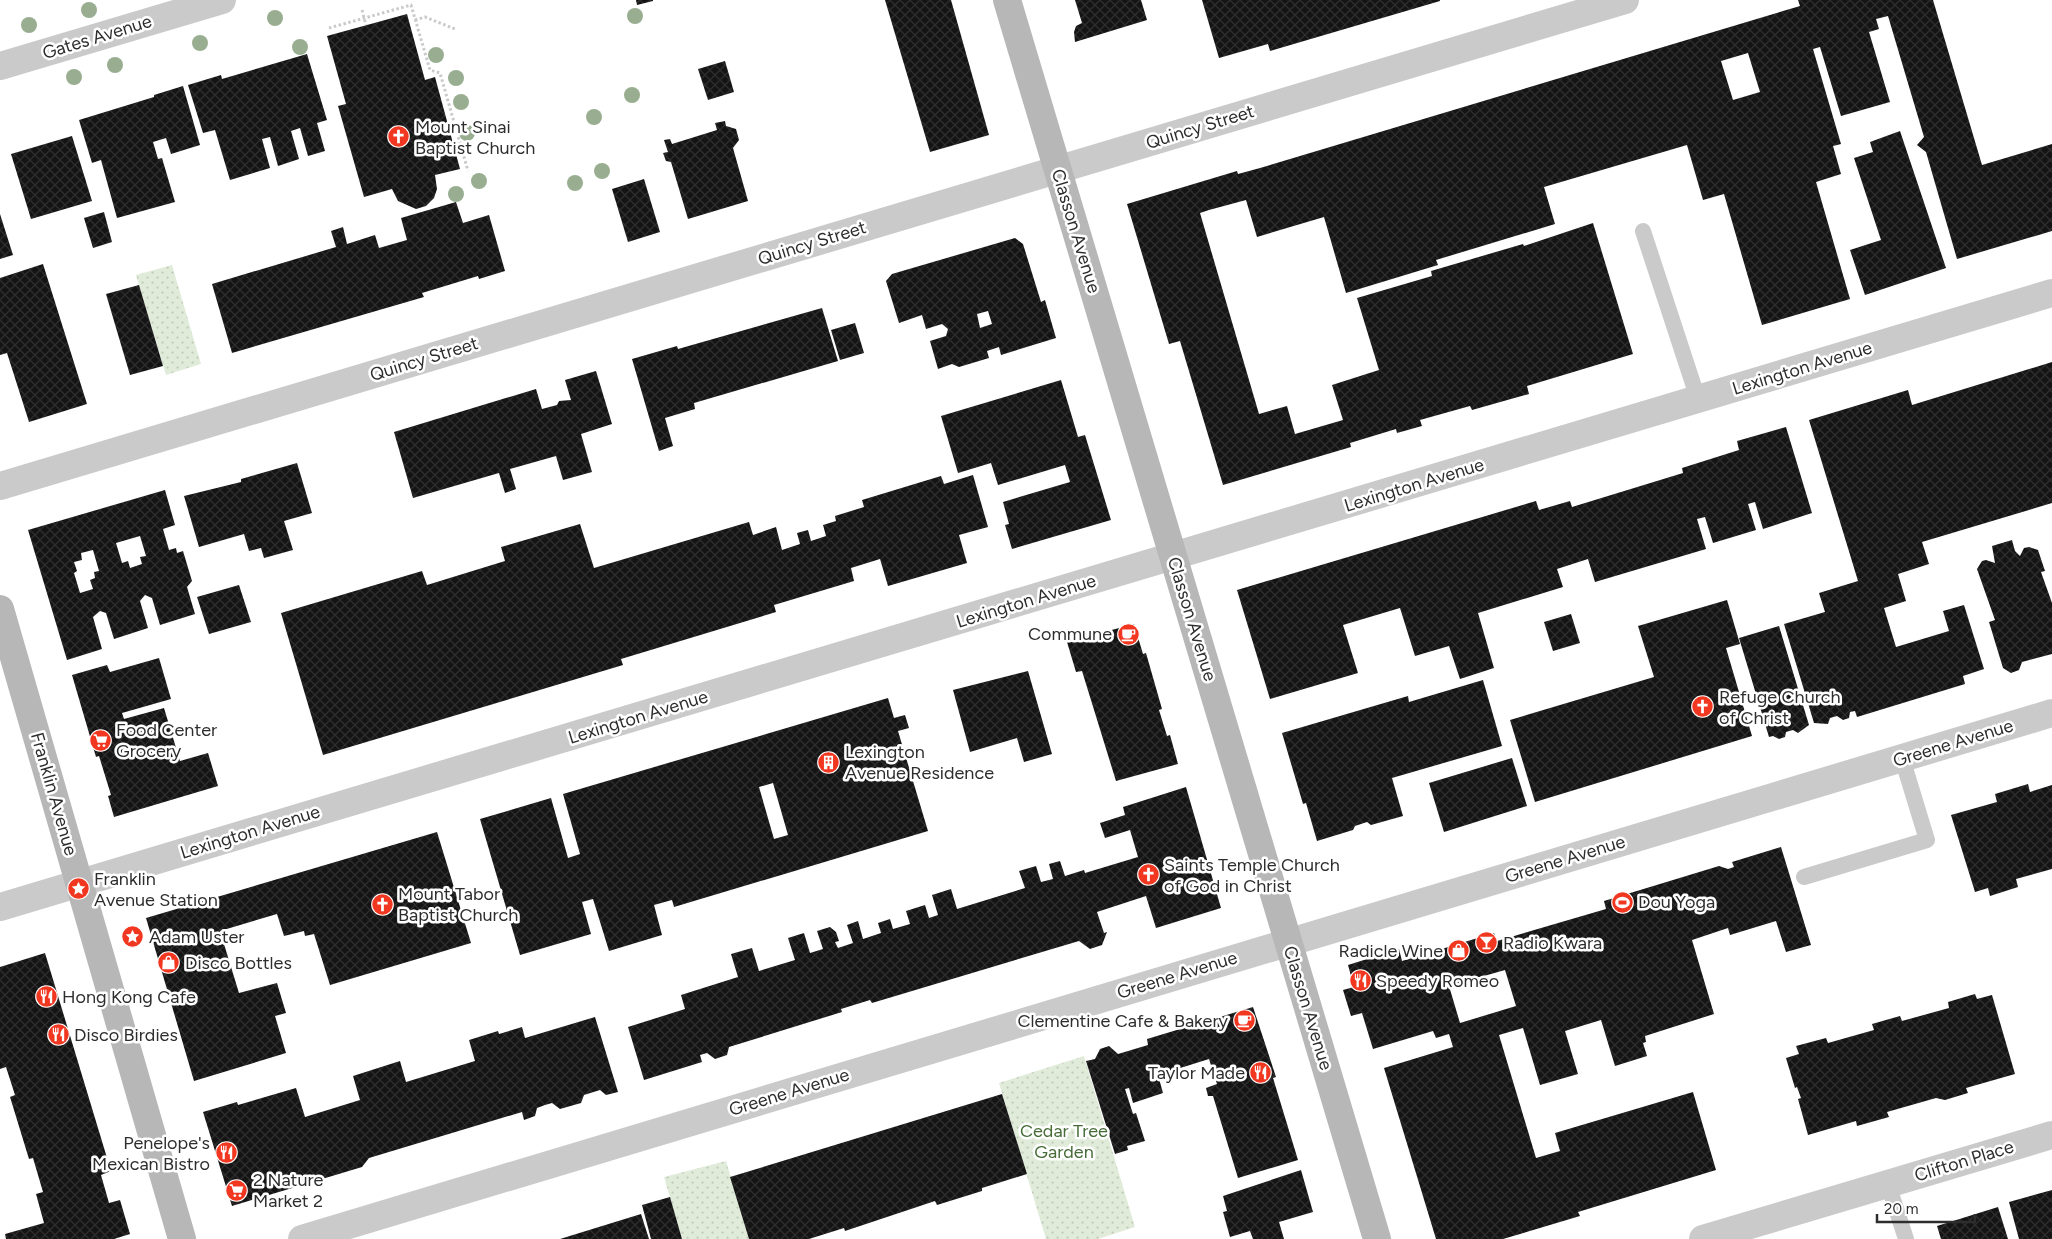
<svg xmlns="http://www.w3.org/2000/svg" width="2052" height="1239" viewBox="0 0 2052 1239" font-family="Figtree,sans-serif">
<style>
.garden{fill:url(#garden-dots)}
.building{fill:url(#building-cross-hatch);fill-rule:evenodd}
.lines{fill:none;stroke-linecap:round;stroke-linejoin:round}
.path{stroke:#cacaca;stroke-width:3;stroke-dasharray:2.5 2.5;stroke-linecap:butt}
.lane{stroke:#cacaca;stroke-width:16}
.street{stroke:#cacaca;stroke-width:28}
.secondary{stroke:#b7b7b7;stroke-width:28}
.tree{fill:#99ae91}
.labels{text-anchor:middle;stroke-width:5;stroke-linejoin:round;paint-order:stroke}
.street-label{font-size:18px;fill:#2d2d2d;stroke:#fff}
.poi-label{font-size:18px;fill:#2d2d2d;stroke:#fff;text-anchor:start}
.park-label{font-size:18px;fill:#466c37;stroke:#fff}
</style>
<defs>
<pattern id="garden-dots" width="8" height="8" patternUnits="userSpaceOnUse" patternTransform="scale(1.25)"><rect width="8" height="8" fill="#e0ecd9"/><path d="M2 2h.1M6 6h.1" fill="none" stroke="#c0cbbb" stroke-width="1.8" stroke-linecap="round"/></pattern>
<pattern id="building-cross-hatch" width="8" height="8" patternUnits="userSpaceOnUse" patternTransform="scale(1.25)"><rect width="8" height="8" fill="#141414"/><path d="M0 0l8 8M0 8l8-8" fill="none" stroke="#2e2e2e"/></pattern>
</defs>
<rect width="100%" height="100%" fill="#fff"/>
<g class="garden">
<path d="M172,265L201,364L166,375L136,275Z"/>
<path d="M1084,1056L1135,1227L1098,1239H1046L999,1083Z"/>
<path d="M726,1161L749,1239H682L664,1177Z"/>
</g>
<g class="building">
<path d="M636,0H653V1L637,5Z"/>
<path d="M885,0H951L989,135L930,152Z"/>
<path d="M1075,0H1141L1147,20L1075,42L1074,32L1076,26L1082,23Z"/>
<path d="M1202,0H1440V1L1270,51L1268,44L1219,58Z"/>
<path d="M1798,0H1933L1982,165L2052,144V231L1957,259L1926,152L1917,145L1924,137L1888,16L1876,19L1879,29L1869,32L1890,102L1841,116L1820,47L1813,49L1841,144L1833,146L1841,174L1816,182L1850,299L1762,325L1724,194L1703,200L1687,145L1544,187L1555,224L1436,260L1438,265L1346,293L1324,217L1257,237L1246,200L1209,210L1200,213L1259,414L1287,406L1295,434L1343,420L1332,385L1379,370L1357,298L1432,276L1431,271L1523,244L1524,246L1593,223L1633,354L1527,386L1529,394L1472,410L1470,406L1420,420L1422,426L1397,433L1396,429L1350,443L1351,447L1223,485L1180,341L1169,344L1127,204L1237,171L1238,174L1260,168L1800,6ZM1748,53L1760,92L1733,100L1721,61Z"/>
<path d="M407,14L425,80L435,77L460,169L435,175L437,189L434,198L426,206L416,209L398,201L392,189L364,197L338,106L346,104L327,36Z"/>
<path d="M307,54L327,120L317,123L325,151L308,156L300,128L291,131L299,159L278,166L270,137L262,139L270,168L230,180L215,130L203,133L188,85L221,75L222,79Z"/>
<path d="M725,61L734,92L708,100L698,69Z"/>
<path d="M183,86L200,145L171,154L166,138L153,142L158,159L162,158L175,202L117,218L101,160L92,163L79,120L154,97V95Z"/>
<path d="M725,121L726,126L736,129L739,140L733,148L748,201L688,219L671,162L666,161L663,153L668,152L664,140L670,139L672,144L717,130L715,123Z"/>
<path d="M1900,131L1946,268L1865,295L1850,250L1881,240L1854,158L1873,152L1870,142Z"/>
<path d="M72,136L92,201L31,219L11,154Z"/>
<path d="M644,179L660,232L628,242L612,189Z"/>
<path d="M456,202L463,223L489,215L505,271L479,279L478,276L422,293L424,297L232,353L212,284L336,247L331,231L343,227L347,244L375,235L379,248L407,240L401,218Z"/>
<path d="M104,212L112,242L93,248L84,218Z"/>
<path d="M0,214L13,255L0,259Z"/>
<path d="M1015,238L1023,244L1041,302L1045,300L1056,338L1001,355L999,347L987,351L989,358L959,367L952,364L938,369L930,341L946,336L948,329L942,324L926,329L922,315L899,323L886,281L892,274ZM988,311L992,324L980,328L977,314Z"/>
<path d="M43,264L87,404L29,422L7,353L0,355V278Z"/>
<path d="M139,285L163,366L130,375L106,294Z"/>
<path d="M822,308L838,361L694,403L695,409L665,418L673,446L659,451L632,359L677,346L678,349Z"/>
<path d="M855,323L864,353L840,360L831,330Z"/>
<path d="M2052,362V503L1922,542L1929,564L1898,574L1906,601L1884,608L1896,647L1949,631L1943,611L1964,605L1984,669L1963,676L1965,684L1857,717L1855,711L1850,712L1849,718L1843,720L1837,716L1830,718L1828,724L1814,723L1784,624L1825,612L1819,593L1858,581L1809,420L1908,390L1912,405Z"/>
<path d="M596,371L612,424L581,434L592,472L563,480L556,456L510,469L516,489L505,493L499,473L413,498L394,432L536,389L542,409L557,405L559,401L571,400L565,380Z"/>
<path d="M1061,380L1078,437L1085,435L1111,520L1012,549L1005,525L1009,524L1003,502L1070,482L1065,465L998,485L991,463L958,473L941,416Z"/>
<path d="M1786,427L1812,513L1763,529L1755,502L1748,504L1756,530L1713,543L1705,517L1697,519L1706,549L1595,582L1588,559L1557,569L1563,587L1478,613L1494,668L1460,679L1449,646L1415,656L1400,608L1343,625L1358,673L1270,699L1237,590L1536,501L1539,510L1570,501L1572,507L1683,473L1682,468L1739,450L1737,441Z"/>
<path d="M297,463L312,513L284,521L293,550L264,558L261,548L249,551L244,534L199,547L184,496L241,482V479Z"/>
<path d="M973,475L988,527L959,535L967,563L888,586L880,559L851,568L854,581L774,605L776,612L621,659L623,665L323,755L281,613L422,571L427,585L505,561L501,547L580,524L594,568L749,522L753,535L776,527L782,550L800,544L797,533L808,530L811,541L826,536L823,525L836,521L835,516L864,507L862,500L941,476L944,484Z"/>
<path d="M165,490L175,525L163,529L169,550L176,548L177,553L183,551L192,581L187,587L195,614L160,625L152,598L145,595L140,601L148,628L114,639L106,613L100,611L93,617L102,649L67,660L28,530ZM140,536L146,556L140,557L142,564L130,568L128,561L122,563L116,543ZM93,550L99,571L94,572L95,578L90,580L93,589L80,593L74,573L77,571L74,562L82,560L81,553Z"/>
<path d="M2012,540L2015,551L2020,556L2024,548L2029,547L2038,550L2045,571L2041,572L2052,603V654L2022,662L2019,670L2011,673L2003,668L1989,622L1995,620L1977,569L1982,561L1986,560L1995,563L1992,546Z"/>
<path d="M239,585L251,622L209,634L197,597Z"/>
<path d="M1727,600L1740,644L1726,648L1752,736L1535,802L1510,720L1654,677L1638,626Z"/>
<path d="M1571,614L1580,643L1553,651L1544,622Z"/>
<path d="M1134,624L1143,654L1146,653L1162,709L1159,710L1167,736L1170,735L1178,764L1116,781L1082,671L1076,672L1067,642Z"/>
<path d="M1779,626L1809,725L1798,733L1793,730L1786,732L1785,737L1779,739L1773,736L1769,737L1739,638Z"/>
<path d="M159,658L171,699L122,713L124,719L164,708L180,761L208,753L218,786L114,817L108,796L111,795L99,756L96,757L72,675L107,665L110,672Z"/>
<path d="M1028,671L1052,754L1024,762L1017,738L970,752L953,690Z"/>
<path d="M1483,680L1502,746L1392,778L1403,816L1371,825L1367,822L1355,826L1353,830L1317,841L1306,803L1303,804L1282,733L1408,696L1409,702Z"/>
<path d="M888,698L894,718L905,715L909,728L898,731L928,831L674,907L672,900L654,905L662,935L609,951L593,899L582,902L591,934L520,955L480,819L551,798L568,858L580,854L563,794ZM773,783L788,835L774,839L759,787Z"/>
<path d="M1512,758L1527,806L1444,832L1429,783Z"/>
<path d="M2028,784L2030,792L2052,785V869L2016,879L2018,887L1990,896L1988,888L1975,892L1951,815L1997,802L1995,794Z"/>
<path d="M1186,787L1221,908L1156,928L1146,896L1097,912L1104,933L1107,932L1102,945L1090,949L1079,941L872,1003L870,1000L841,1009L842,1012L729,1047L727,1055L715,1059L707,1053L700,1055L702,1062L644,1080L628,1027L685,1009L681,995L738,977L731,954L752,948L759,971L795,960L788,938L804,933L810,953L823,949L817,931L830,927L836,932L839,941L835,942L838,948L853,943L847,925L858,921L863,939L881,933L878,923L890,919L893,929L910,924L906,911L925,905L929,918L938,915L932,895L951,889L957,909L1025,888L1019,871L1036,866L1041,882L1053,879L1049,864L1060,861L1065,876L1084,870L1085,873L1138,857L1130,830L1105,838L1100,823L1125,815L1123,807Z"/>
<path d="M437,832L471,943L330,985L314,934L305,936L304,931L284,936L277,914L220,931L239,993L277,983L286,1013L275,1016L286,1053L194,1081L146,918Z"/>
<path d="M1781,847L1811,945L1786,952L1776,921L1730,935L1728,928L1692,940L1714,1014L1645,1036L1646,1042L1643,1043L1647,1056L1615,1066L1601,1020L1565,1031L1578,1074L1540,1085L1523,1028L1499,1035L1536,1158L1560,1151L1555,1133L1693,1092L1716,1170L1578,1212L1580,1216L1503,1239H1436L1384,1068L1453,1047L1449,1034L1436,1038L1433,1031L1373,1049L1362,1013L1351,1016L1343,990L1354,987L1348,965L1399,949L1402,961L1412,958L1409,949L1419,946L1422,955L1494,933L1497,941L1606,909L1604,901L1719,866L1728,869L1734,867L1732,862ZM1505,970L1516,1006L1460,1023L1449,986Z"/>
<path d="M45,953L111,1171L101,1175L109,1203L120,1200L130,1234L114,1239H6L5,1234L44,1223L36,1194L43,1192L33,1158L29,1159L10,1097L15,1095L6,1067L0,1069V967Z"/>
<path d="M1975,994L1977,999L1992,995L2015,1074L1966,1088L1968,1093L1945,1100L1936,1098L1887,1112L1889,1117L1857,1126L1856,1121L1808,1135L1798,1099L1801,1098L1797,1087L1795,1088L1786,1058L1799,1054L1796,1046L1826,1038L1828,1043L1874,1030L1872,1024L1900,1016L1902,1021L1949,1008L1948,1002Z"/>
<path d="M1253,1007L1276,1077L1273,1078L1298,1160L1238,1178L1213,1096H1208L1206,1088L1217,1084L1209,1059L1158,1075L1163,1093L1133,1103L1129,1088L1125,1089L1133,1114L1136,1113L1145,1141L1127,1146L1128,1150L1115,1154L1086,1061L1095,1059L1100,1049L1109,1046L1118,1054L1148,1045L1147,1039Z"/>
<path d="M595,1017L618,1092L606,1095L600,1090L584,1095L581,1103L560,1109L552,1103L545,1105L537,1108L535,1116L524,1120L522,1112L369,1158L362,1167L232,1206L203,1112L237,1102L238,1105L296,1088L305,1117L360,1100L353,1076L400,1061L406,1082L475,1061L469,1040L498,1031L499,1034L522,1027L525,1038Z"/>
<path d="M1002,1094L1027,1174L982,1188V1191L937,1205L935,1201L845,1231L844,1228L809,1239H749L730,1177Z"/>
<path d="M1301,1170L1313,1212L1279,1222L1284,1239H1253L1250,1231L1230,1237L1223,1212L1227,1211L1223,1196Z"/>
<path d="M2052,1190V1239H2019L2009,1202Z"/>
<path d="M670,1197L682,1239H651L642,1205Z"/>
<path d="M1998,1207L2008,1239H1941L1937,1226Z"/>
<path d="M641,1214L649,1239H560Z"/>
</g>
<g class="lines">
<g class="path">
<path d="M362,10L366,25"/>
<path d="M415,20L425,17L455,29"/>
<path d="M329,28L411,5L430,70L440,73L468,171"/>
</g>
<g class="lane">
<path d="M1643,231L1698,399"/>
<path d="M1804,877L1927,840L1902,758"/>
<path d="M1888,1184L1906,1239"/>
</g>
<g class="street">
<path d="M0,66L222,0"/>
<path d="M0,486L1625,0"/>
<path d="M0,907L2052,293"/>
<path d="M302,1239L2052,713"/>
<path d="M1703,1239L2052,1135"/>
</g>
<g class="secondary">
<path d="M1007,0L1377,1239"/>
<path d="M0,609L182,1239"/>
</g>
</g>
<g class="tree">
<circle cx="89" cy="10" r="8"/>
<circle cx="635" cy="16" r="8"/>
<circle cx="275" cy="18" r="8"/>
<circle cx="29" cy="25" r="8"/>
<circle cx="200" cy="43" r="8"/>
<circle cx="300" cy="47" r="8"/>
<circle cx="436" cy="55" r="8"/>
<circle cx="115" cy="65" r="8"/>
<circle cx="74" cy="77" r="8"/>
<circle cx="456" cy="78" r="8"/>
<circle cx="632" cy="95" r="8"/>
<circle cx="461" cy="102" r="8"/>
<circle cx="594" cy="117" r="8"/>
<circle cx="467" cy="133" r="8"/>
<circle cx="602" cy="171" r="8"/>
<circle cx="479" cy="181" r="8"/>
<circle cx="575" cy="183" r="8"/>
<circle cx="456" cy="194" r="8"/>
</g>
<defs>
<symbol id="church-disc" viewBox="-11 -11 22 22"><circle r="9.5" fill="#f23721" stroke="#fff"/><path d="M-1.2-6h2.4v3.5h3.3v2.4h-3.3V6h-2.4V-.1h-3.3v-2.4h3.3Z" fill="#fff"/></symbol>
<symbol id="cafe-disc" viewBox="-11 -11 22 22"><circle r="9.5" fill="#f23721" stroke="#fff"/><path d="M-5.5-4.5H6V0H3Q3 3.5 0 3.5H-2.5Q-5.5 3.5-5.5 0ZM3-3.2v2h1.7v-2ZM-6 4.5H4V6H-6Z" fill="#fff"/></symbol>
<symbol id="supermarket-disc" viewBox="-11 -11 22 22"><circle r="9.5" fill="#f23721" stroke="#fff"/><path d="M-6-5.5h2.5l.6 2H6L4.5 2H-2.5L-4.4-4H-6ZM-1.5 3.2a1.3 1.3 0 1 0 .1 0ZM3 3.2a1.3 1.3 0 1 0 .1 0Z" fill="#fff"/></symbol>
<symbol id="building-disc" viewBox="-11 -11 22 22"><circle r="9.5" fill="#f23721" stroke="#fff"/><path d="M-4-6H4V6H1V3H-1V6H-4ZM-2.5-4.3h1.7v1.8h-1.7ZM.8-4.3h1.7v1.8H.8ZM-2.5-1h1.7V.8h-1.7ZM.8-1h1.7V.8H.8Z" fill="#fff"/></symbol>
<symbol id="sight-disc" viewBox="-11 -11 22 22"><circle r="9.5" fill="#f23721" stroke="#fff"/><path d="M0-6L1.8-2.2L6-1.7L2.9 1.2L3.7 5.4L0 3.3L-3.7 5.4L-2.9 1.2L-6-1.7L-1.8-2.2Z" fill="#fff"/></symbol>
<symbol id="stadium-disc" viewBox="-11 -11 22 22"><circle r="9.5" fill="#f23721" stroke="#fff"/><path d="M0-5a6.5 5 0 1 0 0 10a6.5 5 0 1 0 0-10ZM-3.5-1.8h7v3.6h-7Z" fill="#fff"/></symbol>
<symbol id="bar-disc" viewBox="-11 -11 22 22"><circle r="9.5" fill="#f23721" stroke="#fff"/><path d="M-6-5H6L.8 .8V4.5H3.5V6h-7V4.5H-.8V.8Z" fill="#fff"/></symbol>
<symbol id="shop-disc" viewBox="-11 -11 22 22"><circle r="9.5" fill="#f23721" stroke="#fff"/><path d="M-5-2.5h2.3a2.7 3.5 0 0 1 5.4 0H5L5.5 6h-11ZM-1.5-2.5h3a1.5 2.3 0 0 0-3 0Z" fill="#fff"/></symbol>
<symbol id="restaurant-disc" viewBox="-11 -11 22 22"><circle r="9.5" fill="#f23721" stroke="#fff"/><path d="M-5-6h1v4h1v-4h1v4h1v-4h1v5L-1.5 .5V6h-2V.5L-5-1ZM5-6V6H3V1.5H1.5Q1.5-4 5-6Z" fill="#fff"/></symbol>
</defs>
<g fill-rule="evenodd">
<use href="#church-disc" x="386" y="124" width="25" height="25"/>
<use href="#cafe-disc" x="1116" y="622" width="25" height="25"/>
<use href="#church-disc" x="1690" y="694" width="25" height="25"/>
<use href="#supermarket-disc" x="88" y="728" width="25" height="25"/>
<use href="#building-disc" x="816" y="750" width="25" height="25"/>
<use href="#church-disc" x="1136" y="862" width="25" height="25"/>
<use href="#sight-disc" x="66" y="876" width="25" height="25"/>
<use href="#stadium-disc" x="1610" y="890" width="25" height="25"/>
<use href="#church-disc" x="370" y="892" width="25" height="25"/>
<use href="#sight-disc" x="120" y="924" width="25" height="25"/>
<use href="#bar-disc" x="1474" y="930" width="25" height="25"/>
<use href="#shop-disc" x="1446" y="938" width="25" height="25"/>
<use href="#shop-disc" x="156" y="950" width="25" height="25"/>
<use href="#restaurant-disc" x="1348" y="968" width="25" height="25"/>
<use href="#restaurant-disc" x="34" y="984" width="25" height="25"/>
<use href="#cafe-disc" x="1232" y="1008" width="25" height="25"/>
<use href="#restaurant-disc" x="46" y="1022" width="25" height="25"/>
<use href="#restaurant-disc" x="1248" y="1060" width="25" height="25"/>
<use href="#restaurant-disc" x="214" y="1140" width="25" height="25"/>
<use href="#supermarket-disc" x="224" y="1178" width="25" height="25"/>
</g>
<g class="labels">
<g class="street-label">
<text transform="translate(97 37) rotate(-17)" y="6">Gates Avenue</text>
<text transform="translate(1200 127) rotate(-17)" y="6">Quincy Street</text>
<text transform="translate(1076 231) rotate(73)" y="6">Classon Avenue</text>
<text transform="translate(812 243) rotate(-17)" y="6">Quincy Street</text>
<text transform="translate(424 359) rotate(-17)" y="6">Quincy Street</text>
<text transform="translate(1802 368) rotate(-17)" y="6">Lexington Avenue</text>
<text transform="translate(1414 485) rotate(-17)" y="6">Lexington Avenue</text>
<text transform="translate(1026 601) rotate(-17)" y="6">Lexington Avenue</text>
<text transform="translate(1192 619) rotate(73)" y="6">Classon Avenue</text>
<text transform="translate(638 717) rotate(-17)" y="6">Lexington Avenue</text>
<text transform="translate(1953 743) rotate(-17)" y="6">Greene Avenue</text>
<text transform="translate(54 794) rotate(74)" y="6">Franklin Avenue</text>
<text transform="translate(250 832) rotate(-17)" y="6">Lexington Avenue</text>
<text transform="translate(1565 859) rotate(-17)" y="6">Greene Avenue</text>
<text transform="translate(1177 975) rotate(-17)" y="6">Greene Avenue</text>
<text transform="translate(1308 1008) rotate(73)" y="6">Classon Avenue</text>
<text transform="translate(789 1092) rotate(-17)" y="6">Greene Avenue</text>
<text transform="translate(1964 1161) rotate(-17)" y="6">Clifton Place</text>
</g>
<g class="poi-label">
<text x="415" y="133">Mount Sinai<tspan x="415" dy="21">Baptist Church</tspan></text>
<text x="1112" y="640" text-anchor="end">Commune</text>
<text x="1719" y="703">Refuge Church<tspan x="1719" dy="21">of Christ</tspan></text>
<text x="116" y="736">Food Center<tspan x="116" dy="21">Grocery</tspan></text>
<text x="845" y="758">Lexington<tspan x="845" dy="21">Avenue Residence</tspan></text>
<text x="1164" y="871">Saints Temple Church<tspan x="1164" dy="21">of God in Christ</tspan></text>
<text x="94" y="885">Franklin<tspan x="94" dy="21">Avenue Station</tspan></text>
<text x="398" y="900">Mount Tabor<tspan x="398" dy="21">Baptist Church</tspan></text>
<text x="1638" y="908">Dou Yoga</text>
<text x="149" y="943">Adam Uster</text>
<text x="1503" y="949">Radio Kwara</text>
<text x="1443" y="957" text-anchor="end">Radicle Wine</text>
<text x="185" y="969">Disco Bottles</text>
<text x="1376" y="987">Speedy Romeo</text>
<text x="62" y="1003">Hong Kong Cafe</text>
<text x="1228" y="1027" text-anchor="end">Clementine Cafe &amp; Bakery</text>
<text x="74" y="1041">Disco Birdies</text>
<text x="1245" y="1079" text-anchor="end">Taylor Made</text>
<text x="210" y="1149" text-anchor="end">Penelope's<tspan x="210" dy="21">Mexican Bistro</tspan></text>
<text x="253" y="1186">2 Nature<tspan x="253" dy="21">Market 2</tspan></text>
</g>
<g class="park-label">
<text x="1064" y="1137">Cedar Tree<tspan x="1064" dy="21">Garden</tspan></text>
</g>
</g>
<path d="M1877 1214v8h98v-8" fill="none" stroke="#2d2d2d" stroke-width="2.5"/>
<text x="1884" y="1214" font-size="15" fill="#2d2d2d" stroke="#ffffff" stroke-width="4" paint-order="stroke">20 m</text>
</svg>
